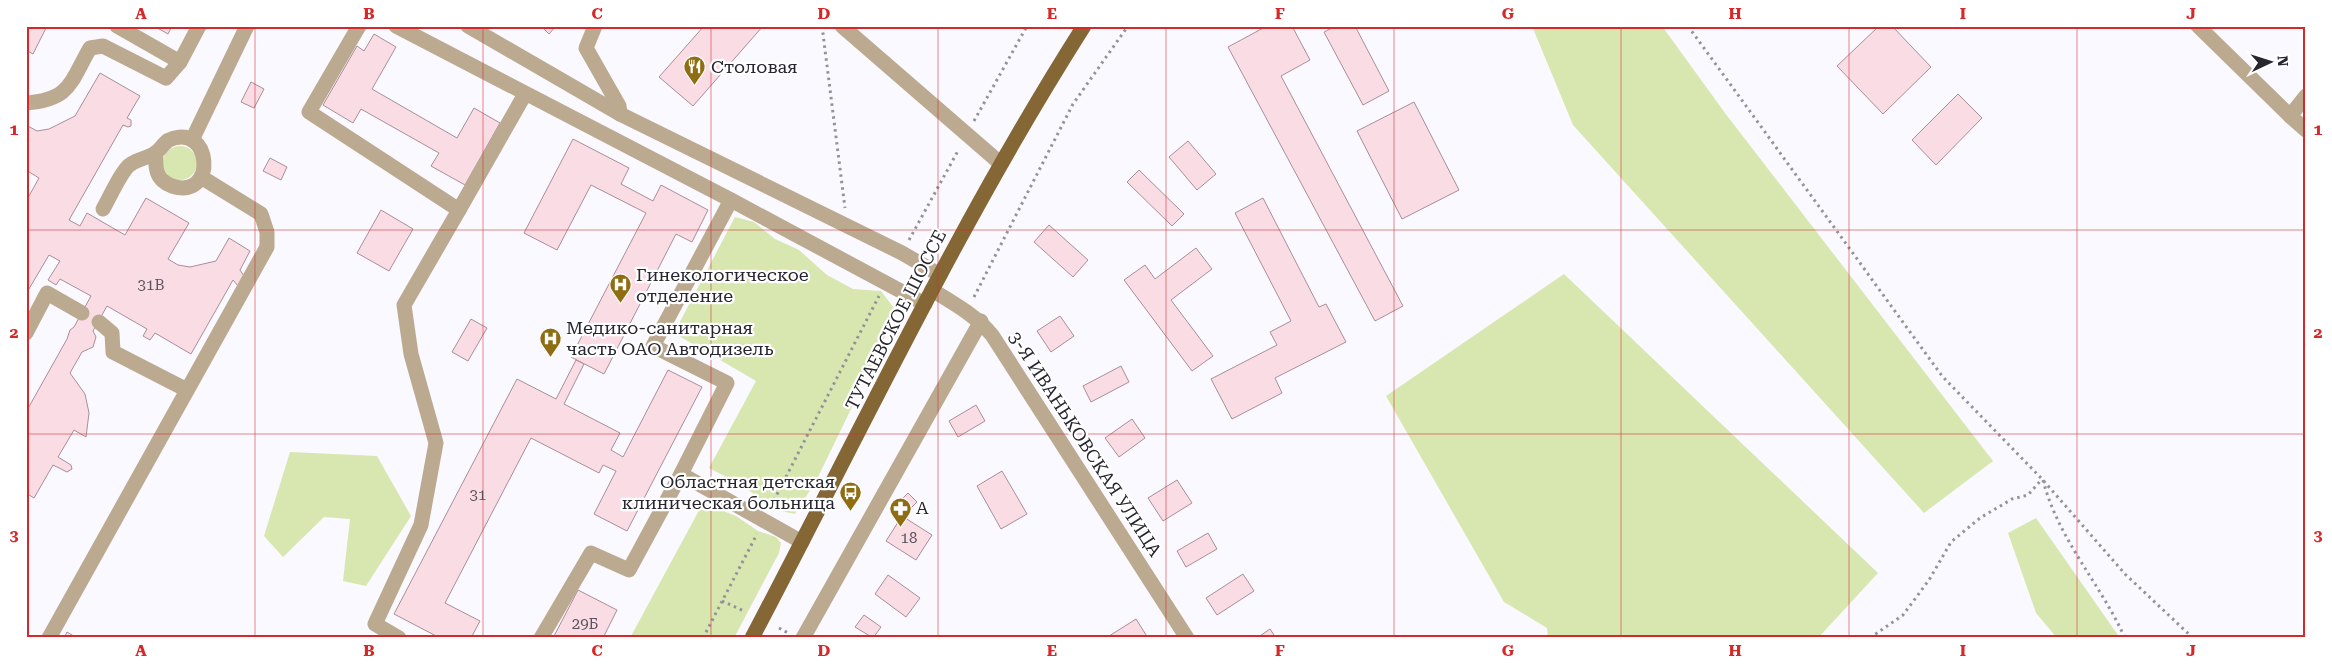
<svg xmlns="http://www.w3.org/2000/svg" width="2332" height="664" viewBox="0 0 2332 664" font-family="'Roboto Serif',serif">
<style>
.green{fill:#d8e6b0}
.building{fill:#fadce5;stroke:#aa8e97}
.lines{fill:none;stroke-linecap:round;stroke-linejoin:round}
.path{stroke:#94939b;stroke-width:3;stroke-dasharray:2.5 4;stroke-linecap:butt}
.minor{stroke:#bbaa90;stroke-width:15}
.major{stroke:#856635;stroke-width:15}
.grid{fill:none;stroke:#d62828;stroke-width:1;stroke-opacity:0.55}
.labels{text-anchor:middle;stroke-width:4.5;stroke-linejoin:round;paint-order:stroke}
.number-label{font-size:15px;fill:#5c535c}
.poi-label{font-size:18px;fill:#27252f;stroke:#fff;text-anchor:start}
.street-label{font-size:18px;fill:#27252f;stroke:#fff}
.neatline{fill:none;stroke:#d62828;stroke-width:2}
.grid-label{font-size:16px;text-anchor:middle;font-weight:bold;fill:#d62828}
</style>
<rect width="100%" height="100%" fill="#faf9ff"/>
<g class="green">
<path d="M1532,26H1662L1725,113L1993,461L1924,513L1573,125Z"/>
<circle cx="180" cy="163" r="17"/>
<path d="M735,217L754,222L775,239L799,250L827,275L853,289L881,291L894,308L888,330L870,369L857,377L852,407L816,481L795,514L776,510L740,484L709,468L756,381L674,333Z"/>
<path d="M1564,274L1878,573L1818,638H1548L1547,628L1504,602L1386,396Z"/>
<path d="M290,452L377,456L411,516L366,586L343,581L350,519L324,517L283,557L264,536Z"/>
<path d="M703,503L736,516L758,531L776,537L781,543L779,553L734,638H630Z"/>
<path d="M2036,518L2120,638H2057L2036,613L2008,533Z"/>
</g>
<g class="building">
<path d="M26,26H47L33,54L26,50Z"/>
<path d="M154,26H172L168,34Z"/>
<path d="M541,26H556L549,34Z"/>
<path d="M704,26H763L693,106L659,77Z"/>
<path d="M1267,26H1292L1310,60L1281,76L1403,306L1375,321L1228,47Z"/>
<path d="M1336,26H1355L1389,91L1363,105L1324,32Z"/>
<path d="M1879,26H1892L1931,67L1883,114L1837,66Z"/>
<path d="M374,34L396,47L372,89L457,138L474,108L500,123L465,185L431,166L439,153L361,109L353,123L323,105L357,46L364,51Z"/>
<path d="M100,73L140,96L127,118L131,120V126L128,127L123,125L69,220L80,226L87,213L125,235L146,198L189,223L168,259L178,265L190,267L216,261L229,238L250,251L240,270L246,279L238,286L233,280L191,354L155,333L150,340L143,336L147,329L107,306L93,331L96,337L93,347L82,352L70,373L85,394L89,413L86,437L74,430L58,457L71,465L72,469L67,472L53,465L34,498L26,493V412L67,339L70,330L74,327L91,296L60,279L56,285L48,280L60,261L49,255L26,294V194L29,196L39,178L26,170V125L37,131L49,129L75,116Z"/>
<path d="M251,82L264,89L254,108L241,102Z"/>
<path d="M1958,94L1982,118L1936,165L1912,140Z"/>
<path d="M1414,102L1459,190L1402,219L1357,131Z"/>
<path d="M573,139L629,168L621,184L653,201L661,185L708,210L692,242L676,234L604,374L571,357L646,213L591,185L557,250L524,233Z"/>
<path d="M1188,141L1216,174L1197,190L1169,157Z"/>
<path d="M270,158L287,167L281,180L263,171Z"/>
<path d="M1139,170L1184,214L1172,226L1127,182Z"/>
<path d="M1263,198L1319,307L1326,304L1346,342L1275,378L1282,393L1232,419L1211,379L1277,345L1270,332L1291,321L1235,213Z"/>
<path d="M381,210L413,229L389,271L357,253Z"/>
<path d="M1049,225L1088,260L1073,277L1034,242Z"/>
<path d="M1196,248L1212,269L1171,300L1213,356L1192,371L1124,280L1145,265L1155,279Z"/>
<path d="M1060,316L1074,336L1051,352L1037,331Z"/>
<path d="M471,319L487,328L468,361L452,352Z"/>
<path d="M576,360L584,364L564,404L620,433L611,450L623,457L668,370L702,387L627,531L594,514L616,471L603,465L599,473L531,438L445,603L480,621L471,638H440L394,614L517,379L556,399Z"/>
<path d="M1121,366L1129,382L1091,402L1083,386Z"/>
<path d="M976,405L985,421L958,437L949,421Z"/>
<path d="M1132,419L1145,438L1119,457L1105,438Z"/>
<path d="M1002,471L1027,514L1001,529L977,486Z"/>
<path d="M1177,480L1192,503L1163,521L1148,498Z"/>
<path d="M908,493L917,502L905,514L896,505Z"/>
<path d="M902,516L932,535L916,560L886,541Z"/>
<path d="M1208,533L1217,549L1186,567L1177,551Z"/>
<path d="M1243,574L1254,591L1217,615L1206,598Z"/>
<path d="M888,575L920,598L906,617L875,594Z"/>
<path d="M578,590L617,610L603,638H553Z"/>
<path d="M864,615L881,627L873,638L855,627Z"/>
<path d="M1136,619L1148,638H1106Z"/>
<path d="M1270,629L1276,638H1257Z"/>
<path d="M67,632L77,638H64Z"/>
</g>
<g class="lines">
<g class="path">
<path d="M822,26L845,208"/>
<path d="M1688,26L1942,376L2042,479L2125,574L2193,638"/>
<path d="M974,121L1027,26"/>
<path d="M909,240L959,149"/>
<path d="M974,297L1073,104L1128,26"/>
<path d="M2043,480C2058,539 2100,583 2125,638"/>
<path d="M771,506L879,296"/>
<path d="M722,601L744,611"/>
<path d="M779,628L790,634"/>
<path d="M703,638L757,534"/>
<path d="M1870,638L1903,615L1929,580L1951,542L1980,518L2012,499L2028,495L2042,479"/>
</g>
<g class="minor">
<path d="M117,26L180,62"/>
<path d="M359,26L309,112L459,210L404,305L411,354L436,443L421,525L375,624L399,638"/>
<path d="M396,26L731,200L925,304"/>
<path d="M468,26L620,114L902,253L940,275"/>
<path d="M595,26L586,48L619,106L620,114"/>
<path d="M842,26L1000,163"/>
<path d="M2198,26L2290,116L2306,96"/>
<path d="M26,103C70,100 70,83 90,48L103,46L166,78L180,62L199,26"/>
<path d="M2290,116L2306,130"/>
<path d="M192,140L247,26"/>
<path d="M103,209C109,199 122,169 131,164C138,159 148,158 155,153C161,150 163,143 169,140C212,121 218,201 172,186C156,180 155,169 156,153"/>
<path d="M459,210L525,94"/>
<path d="M932,290C955,304 975,315 992,335L1187,638"/>
<path d="M99,322L112,333L113,352L187,390"/>
<path d="M26,333L47,293L82,313"/>
<path d="M681,474L727,383L653,346L731,200"/>
<path d="M49,638L267,247V232L261,214L201,177"/>
<path d="M541,638L591,553L629,570L681,474L802,542"/>
<path d="M803,638L981,321"/>
</g>
<path class="major" d="M752,638C860,433 959,222 1084,26"/>
</g>
<path class="grid" d="M255,26V638M483,26V638M711,26V638M938,26V638M1166,26V638M1394,26V638M1621,26V638M1849,26V638M2077,26V638M26,230H2306M26,434H2306"/>
<defs>
<symbol id="restaurant-pin" viewBox="-11 -11 22 30"><path d="M0 17L-7.5 6A9.5 9.5 0 1 1 7.5 6Z" fill="#8f6d12" stroke="#fff"/><path d="M-5-6h1v4h1v-4h1v4h1v-4h1v5L-1.5 .5V6h-2V.5L-5-1ZM5-6V6H3V1.5H1.5Q1.5-4 5-6Z" fill="#fff"/></symbol>
<symbol id="hospital-pin" viewBox="-11 -11 22 30"><path d="M0 17L-7.5 6A9.5 9.5 0 1 1 7.5 6Z" fill="#8f6d12" stroke="#fff"/><path d="M-5-5h3v3.5h4V-5h3V5h-3V1.5h-4V5h-3Z" fill="#fff"/></symbol>
<symbol id="bus-pin" viewBox="-11 -11 22 30"><path d="M0 17L-7.5 6A9.5 9.5 0 1 1 7.5 6Z" fill="#8f6d12" stroke="#fff"/><path d="M-5-6H5V4H4V6H2V4H-2V6H-4V4H-5ZM-3.5-4V0h7V-4ZM-3.5 1.2v1.5H-2V1.2ZM2 1.2v1.5H3.5V1.2Z" fill="#fff"/></symbol>
<symbol id="pharmacy-pin" viewBox="-11 -11 22 30"><path d="M0 17L-7.5 6A9.5 9.5 0 1 1 7.5 6Z" fill="#8f6d12" stroke="#fff"/><path d="M-2-6h4v4h4v4h-4v4h-4v-4h-4v-4h4Z" fill="#fff"/></symbol>
</defs>
<g fill-rule="evenodd">
<use href="#restaurant-pin" x="682" y="54" width="25" height="34"/>
<use href="#hospital-pin" x="608" y="272" width="25" height="34"/>
<use href="#hospital-pin" x="538" y="326" width="25" height="34"/>
<use href="#bus-pin" x="838" y="480" width="25" height="34"/>
<use href="#pharmacy-pin" x="888" y="496" width="25" height="34"/>
</g>
<g class="labels">
<g class="number-label">
<text x="151" y="290">31В</text>
<text x="478" y="500">31</text>
<text x="909" y="543">18</text>
<text x="585" y="629">29Б</text>
</g>
<g class="poi-label">
<text x="711" y="73">Столовая</text>
<text x="636" y="281">Гинекологическое<tspan x="636" dy="21">отделение</tspan></text>
<text x="566" y="334">Медико-санитарная<tspan x="566" dy="21">часть ОАО Автодизель</tspan></text>
<text x="835" y="488" text-anchor="end">Областная детская<tspan x="835" dy="21">клиническая больница</tspan></text>
<text x="916" y="514">А</text>
</g>
<g class="street-label">
<text transform="translate(896 320) rotate(-63)" y="6">ТУТАЕВСКОЕ ШОССЕ</text>
<text transform="translate(1085 444) rotate(57)" y="6">3-Я ИВАНЬКОВСКАЯ УЛИЦА</text>
</g>
</g>
<rect width="2332" height="664" fill="none" stroke="#ffffff" stroke-width="55"/>
<g transform="translate(2270 62) rotate(86)" stroke="#ffffff" stroke-width="4" paint-order="stroke">
<path d="M0-4L9 19L0 12L-9 19Z" fill="#27252f"/>
<text y="-8" font-size="14" font-weight="bold" text-anchor="middle" fill="#27252f">N</text>
</g>
<rect x="28" y="28" width="2276" height="608" class="neatline"/>
<g class="grid-label">
<text x="141" y="19">A</text>
<text x="369" y="19">B</text>
<text x="597" y="19">C</text>
<text x="824" y="19">D</text>
<text x="1052" y="19">E</text>
<text x="1280" y="19">F</text>
<text x="1508" y="19">G</text>
<text x="1735" y="19">H</text>
<text x="1963" y="19">I</text>
<text x="2191" y="19">J</text>
<text x="14" y="135">1</text>
<text x="2318" y="135">1</text>
<text x="14" y="338">2</text>
<text x="2318" y="338">2</text>
<text x="14" y="541">3</text>
<text x="2318" y="541">3</text>
<text x="141" y="656">A</text>
<text x="369" y="656">B</text>
<text x="597" y="656">C</text>
<text x="824" y="656">D</text>
<text x="1052" y="656">E</text>
<text x="1280" y="656">F</text>
<text x="1508" y="656">G</text>
<text x="1735" y="656">H</text>
<text x="1963" y="656">I</text>
<text x="2191" y="656">J</text>
</g>
</svg>
